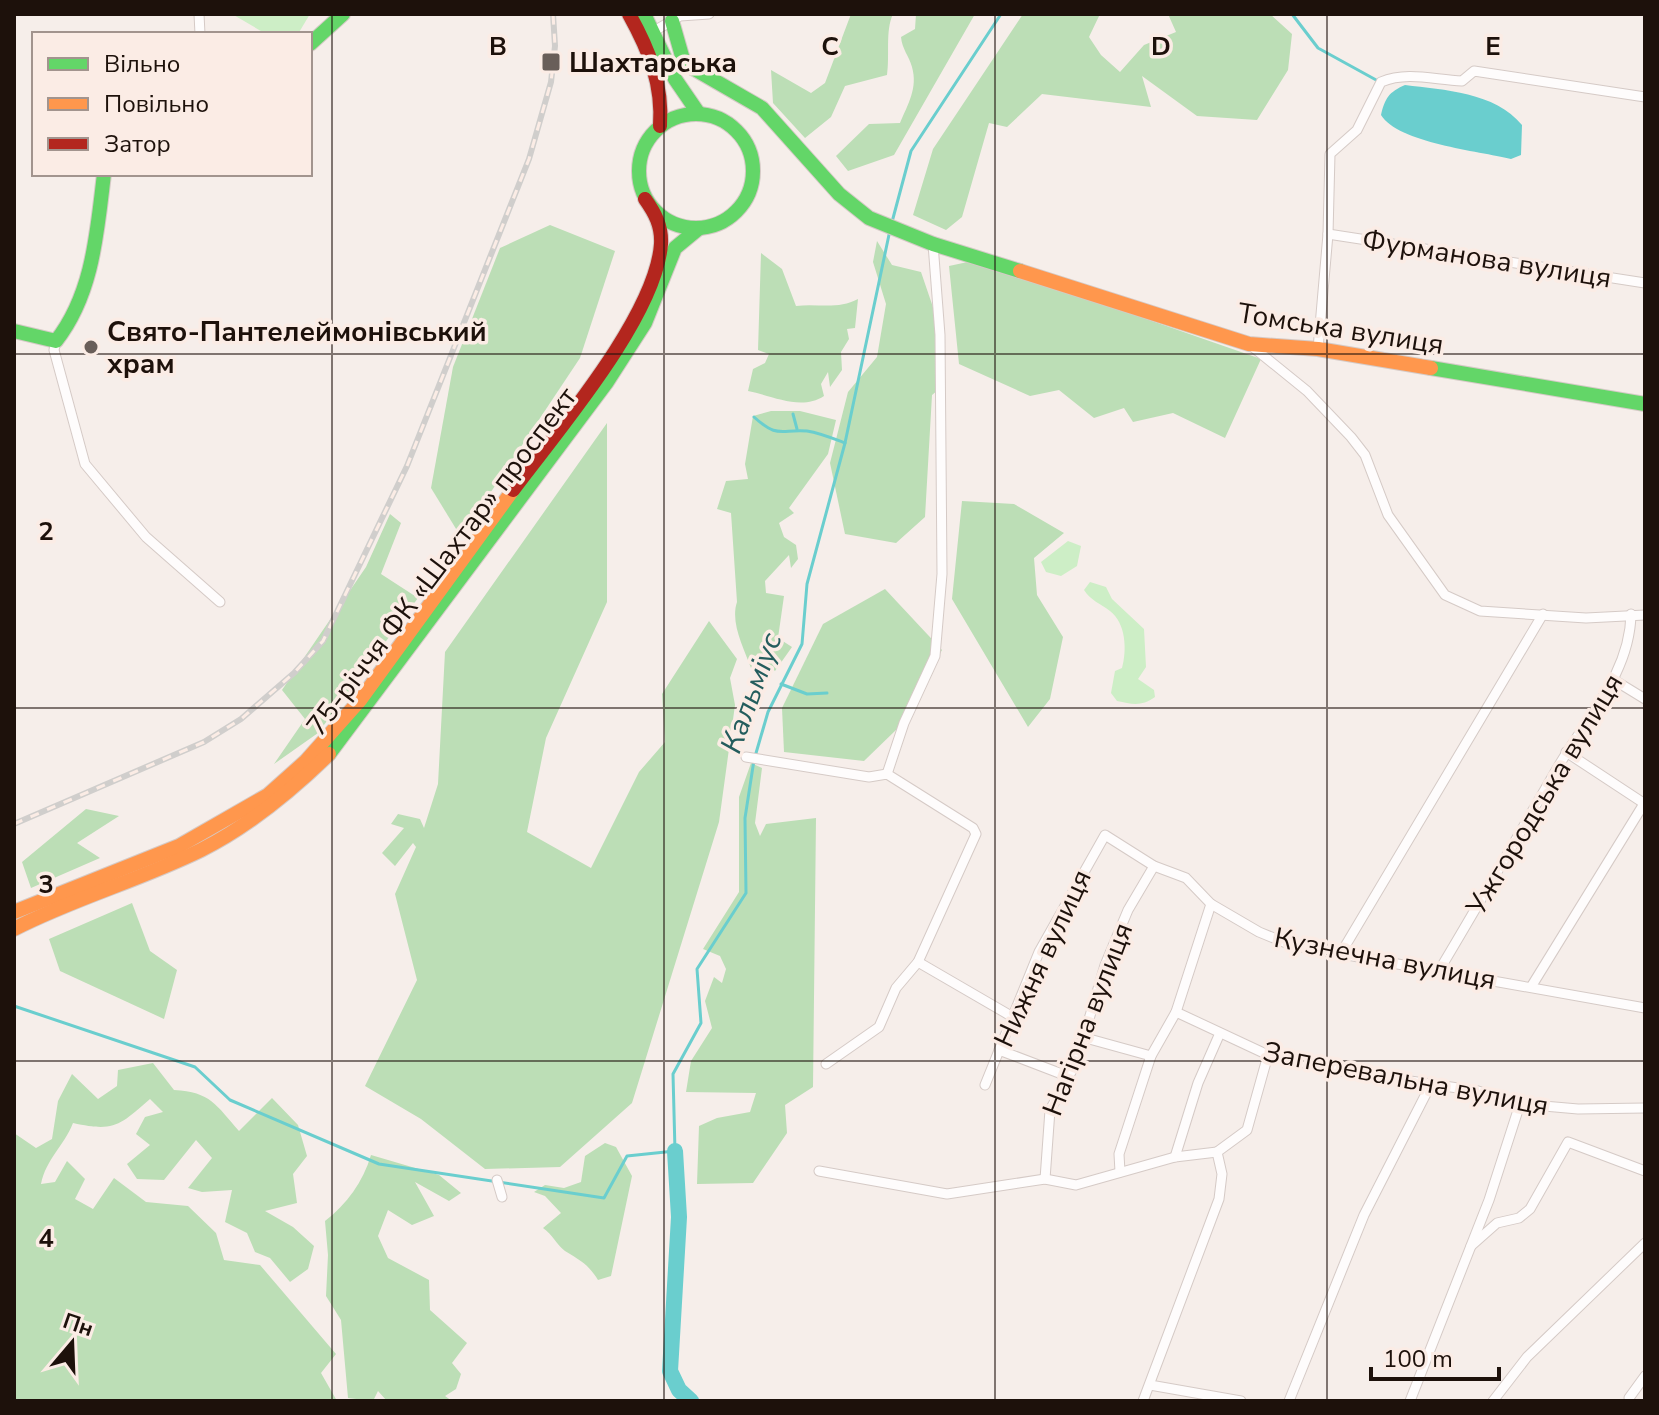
<svg xmlns="http://www.w3.org/2000/svg" width="1659" height="1415" viewBox="0 0 1659 1415" font-family="'Nunito Sans',sans-serif">
<style>
.green{fill:#cdeec6}
.forest{fill:#bcdeb6}
.water{fill:#6acece}
.lines{fill:none;stroke-linecap:round;stroke-linejoin:round}
.stream{stroke:#6acece;stroke-width:3}
.river{stroke:#6acece;stroke-width:16}
.street-casing{stroke:#d5cac6;stroke-width:11}
.fast-casing{stroke:#d5cac6;stroke-width:16}
.slow-casing{stroke:#d5cac6;stroke-width:16}
.jam-casing{stroke:#d5cac6;stroke-width:16}
.street{stroke:#fefcfc;stroke-width:9}
.fast{stroke:#63d668;stroke-width:14}
.slow{stroke:#ff974d;stroke-width:14}
.jam{stroke:#b3261e;stroke-width:14}
.rail-casing{stroke:#d0cecc;stroke-width:6}
.rail{stroke:#fbece5;stroke-width:3;stroke-dasharray:9;stroke-linecap:butt}
.grid{fill:none;stroke:#1d110b;stroke-width:2;stroke-opacity:0.55}
.poi-dot{fill:#695e59;stroke:#fbece5;stroke-width:3}
.labels{text-anchor:middle;stroke-width:7;stroke-linejoin:round;paint-order:stroke}
.poi-label{font-size:28px;font-weight:bold;fill:#1d110b;stroke:#fbece5;text-anchor:start}
.street-label{font-size:28px;fill:#1d110b;stroke:#fbece5}
.water-label{font-size:30px;font-style:italic;fill:#245d5d;stroke:#fbece5}
.grid-label{font-size:26px;text-anchor:middle;font-weight:bold;fill:#1d110b;stroke:#fbece5;stroke-width:7;stroke-linejoin:round;paint-order:stroke}
</style>
<rect width="100%" height="100%" fill="#f6eeea"/>
<g class="green">
<path d="M232,14H310L298,34H266Z"/>
<path d="M1068,541L1081,546L1077,566L1061,576L1046,572L1041,562Z"/>
<path d="M1090,582L1106,587L1112,599L1144,629L1146,667L1138,679L1154,690L1155,697C1141,707 1132,704 1117,701L1111,693L1115,671L1122,668C1127,650 1126,623 1110,611C1100,603 1091,601 1084,590Z"/>
</g>
<g class="forest">
<path d="M851,14H893C885,31 890,56 887,75L845,86L831,117L805,138L773,103L771,70L811,93L825,83Z"/>
<path d="M916,14H975L894,155L848,171L836,156L869,124L900,123C908,104 918,88 912,67C909,56 902,49 901,37L915,29Z"/>
<path d="M1023,14H1100L1089,37L1101,55L1120,72L1144,45L1176,32L1168,14H1270L1292,34L1288,70L1257,120L1197,116L1142,76L1151,107L1042,94L1007,127L989,123L962,217L946,230L913,215L933,149Z"/>
<path d="M550,225L615,251L580,358L461,537L431,488L453,367L500,248Z"/>
<path d="M877,241L892,265L921,272L936,316L938,390L932,395L925,517L896,543L845,534L830,463L848,392L877,357L886,304L873,262Z"/>
<path d="M761,253L782,269L796,306C817,303 838,310 858,299L855,328L847,329L849,339L841,352L842,370L830,387L828,372L821,384L824,396C801,411 773,396 748,391L753,369L765,363L769,354L758,350Z"/>
<path d="M977,260L1261,359L1225,438L1173,413L1133,422L1124,408L1094,418L1059,390L1030,396L959,364L949,266Z"/>
<path d="M771,411H800L836,420L828,454L789,508L794,513L779,523L784,537L796,545L798,559L791,568L789,555L765,581L766,593L784,596L778,638L792,647L775,671L756,655L751,668C744,648 730,623 737,602L731,513L717,509L726,481L748,479L745,464L753,416Z"/>
<path d="M607,423V602L546,738L527,832L591,868L639,772L665,742L662,694L709,621L737,659L730,678L735,705L719,822L632,1103L560,1167L485,1169L421,1119L365,1086L417,980L395,894L416,847L413,843L395,866L382,853L404,828L391,824L398,814L420,819L424,828L438,784L445,652Z"/>
<path d="M962,501L1014,504L1064,533L1034,558L1037,595L1063,637L1050,699L1028,727L952,599Z"/>
<path d="M390,514L401,523L381,574L418,598L318,733L274,764L305,719L282,690L366,567Z"/>
<path d="M885,589L942,650L898,728L864,761L784,752L782,708L823,624Z"/>
<path d="M751,763L762,768L755,823L760,836L766,824L816,818L813,1087L785,1105L787,1133L753,1183L697,1184L699,1126L717,1118L750,1112L756,1093L686,1092L691,1061L712,1028L705,1001L714,977L722,983L726,969L720,956L703,949L739,892V797Z"/>
<path d="M86,809L119,816L77,843L100,858L31,888L22,862Z"/>
<path d="M132,903L150,951L177,970L164,1019L60,971L49,939Z"/>
<path d="M153,1063L174,1090C211,1092 216,1105 239,1131L272,1098L298,1125L307,1156L293,1174L297,1203L265,1211L293,1227L314,1246L308,1269L290,1282L270,1258L255,1252L247,1233L225,1222L232,1190L202,1192L188,1188L212,1158L196,1140L164,1180L137,1179L127,1164L150,1145L136,1134L145,1117L163,1112L150,1099C119,1126 114,1132 73,1123C64,1146 46,1159 41,1184L55,1182L67,1161L85,1179L75,1199L93,1209L114,1178L146,1202L188,1206L216,1233L224,1260L260,1265L336,1354L321,1373L337,1401H14V1133L36,1148L52,1139L58,1101L72,1074L98,1099L117,1086L118,1070Z"/>
<path d="M605,1143L616,1147L632,1176L611,1276L598,1280C588,1264 581,1261 565,1251C557,1245 552,1234 543,1228L561,1213L545,1196L534,1192L545,1185L564,1188L581,1182L585,1156Z"/>
<path d="M371,1155L439,1175L461,1193L449,1201L415,1182L434,1216L412,1225L388,1210L378,1236L388,1258L429,1280L430,1310L467,1343L452,1363L461,1374L456,1389L445,1396L452,1401H387L378,1391L373,1401L348,1398L341,1320L326,1296L328,1255L325,1221C347,1204 363,1182 371,1155Z"/>
</g>
<path class="water" d="M1405,85C1444,90 1495,92 1522,125L1521,155L1511,159C1479,151 1398,143 1381,115C1385,98 1389,92 1405,85Z"/>
<g class="lines">
<g class="stream">
<path d="M1292,14L1318,48L1378,81"/>
<path d="M892,222L911,151L1001,14"/>
<path d="M793,414L797,429"/>
<path d="M754,417C778,439 780,429 807,431C820,433 832,438 845,443"/>
<path d="M781,684L807,694L827,693"/>
<path d="M14,1006L195,1067L230,1100L379,1164L604,1198L627,1156L675,1151L673,1074L701,1023L697,969L746,893L745,818L754,760L768,712L802,644L807,584L845,443L890,230"/>
</g>
<path class="river" d="M675,1151L679,1217L670,1371L679,1390L691,1401"/>
<defs>
<g id="street">
<path d="M199,14L200,34"/>
<path d="M649,34L680,16L709,14"/>
<path d="M1328,234L1645,283"/>
<path d="M56,341L54,350L85,464L146,537L220,602"/>
<path d="M1249,344L1307,391L1351,437L1365,455L1388,515L1445,595L1480,611L1586,618L1645,615"/>
<path d="M1318,349L1328,234L1330,154L1357,130L1381,82C1408,71 1434,80 1462,81L1474,71L1645,97"/>
<path d="M1614,680L1645,699"/>
<path d="M1566,752L1645,804"/>
<path d="M746,757L869,777L887,774L973,828L976,834L918,962L896,988L879,1027L826,1064"/>
<path d="M887,774L904,723L935,656L942,574L940,335L933,244"/>
<path d="M1341,953L1543,614"/>
<path d="M918,962L1011,1016"/>
<path d="M1440,969C1480,902 1519,834 1558,767C1587,717 1630,673 1631,614"/>
<path d="M1531,987L1645,802"/>
<path d="M1176,1012L1268,1055L1336,1070L1478,1091L1520,1104L1578,1109L1645,1108"/>
<path d="M1082,1037L1151,1056"/>
<path d="M999,1050L1067,1076"/>
<path d="M985,1085L1039,952L1105,835L1154,866L1186,878L1211,904L1259,932L1291,945L1645,1008"/>
<path d="M1175,1157L1198,1083L1220,1033"/>
<path d="M819,1171L947,1194L1045,1179L1076,1185L1175,1157L1217,1152"/>
<path d="M1120,1172L1119,1154L1151,1056L1176,1012L1211,904"/>
<path d="M1045,1179L1050,1110L1076,1063L1105,965L1128,910L1154,866"/>
<path d="M497,1180L502,1197"/>
<path d="M1471,1246L1497,1223L1519,1218L1530,1209L1568,1142L1645,1171"/>
<path d="M1150,1385L1241,1401"/>
<path d="M1629,1398L1645,1376"/>
<path d="M1143,1401L1219,1199L1222,1174L1217,1152L1247,1130L1268,1055"/>
<path d="M1289,1401L1364,1215L1431,1084"/>
<path d="M1410,1401L1489,1200L1520,1104"/>
<path d="M1493,1401L1527,1357L1645,1243"/>
</g>
<g id="fast">
<path d="M644,14L675,79L699,114"/>
<path d="M672,21L684,63L762,108L839,194L869,218L933,244L1020,271"/>
<path d="M310,44L343,14"/>
<circle cx="696" cy="171" r="57"/>
<path d="M14,331L56,341C93,294 97,232 104,174"/>
<path d="M1431,368L1645,404"/>
<path d="M329,754L607,382L645,323L675,248L698,229"/>
</g>
<g id="slow">
<path d="M1020,271L1249,344L1318,349L1431,368"/>
<path d="M14,912L179,846L268,795L306,761L361,699L513,490"/>
<path d="M14,929C74,898 140,880 201,850C249,826 291,791 329,754"/>
</g>
<g id="jam">
<path d="M629,14C649,50 663,84 660,126"/>
<path d="M513,490C557,431 656,316 661,244C662,226 655,213 645,199"/>
</g>
</defs>
<use href="#street" class="street-casing"/>
<use href="#fast" class="fast-casing"/>
<use href="#slow" class="slow-casing"/>
<use href="#jam" class="jam-casing"/>
<use href="#street" class="street"/>
<use href="#fast" class="fast"/>
<use href="#slow" class="slow"/>
<use href="#jam" class="jam"/>
<defs>
<path id="rail" d="M14,824L204,742L241,719L294,673L323,641L407,466L529,159L551,82L555,46L553,14"/>
</defs>
<use href="#rail" class="rail-casing"/>
<use href="#rail" class="rail"/>
</g>
<path class="grid" d="M332,14V1401M664,14V1401M995,14V1401M1327,14V1401M14,354H1645M14,708H1645M14,1061H1645"/>
<g class="poi-dot">
<rect x="541" y="52" width="20" height="20" rx="4"/>
<circle cx="91" cy="347" r="8"/>
</g>
<g class="labels">
<g class="poi-label">
<text x="569" y="72">Шахтарська</text>
<text x="107" y="341">Свято-Пантелеймонівський<tspan x="107" dy="32">храм</tspan></text>
</g>
<g class="street-label">
<text transform="translate(1487 258) rotate(9)" y="10">Фурманова вулиця</text>
<text transform="translate(1341 328) rotate(9)" y="10">Томська вулиця</text>
<text transform="translate(441 561) rotate(-53)" y="10">75-річчя ФК «Шахтар» проспект</text>
<text transform="translate(1544 794) rotate(-59)" y="10">Ужгородська вулиця</text>
<text transform="translate(1042 958) rotate(-65)" y="10">Нижня вулиця</text>
<text transform="translate(1385 958) rotate(11)" y="10">Кузнечна вулиця</text>
<text transform="translate(1087 1019) rotate(-69)" y="10">Нагірна вулиця</text>
<text transform="translate(1406 1078) rotate(11)" y="10">Заперевальна вулиця</text>
</g>
<g class="water-label">
<text transform="translate(751 693) rotate(-70)" y="10">Кальміус</text>
</g>
</g>
<g class="grid-label">
<text x="498" y="55">B</text>
<text x="830" y="55">C</text>
<text x="1161" y="55">D</text>
<text x="1493" y="55">E</text>
<text x="46" y="540">2</text>
<text x="46" y="893">3</text>
<text x="46" y="1247">4</text>
</g>
<rect width="1659" height="1415" fill="none" stroke="#1d110b" stroke-width="32"/>
<rect x="32" y="32" width="280" height="144" fill="#fbece5" stroke="#a2948e" stroke-width="2"/>
<rect x="48" y="58" width="40" height="12" fill="#63d668" stroke="#a2948e" stroke-width="2"/>
<text x="104" y="72" font-size="24" fill="#1d110b">Вільно</text>
<rect x="48" y="98" width="40" height="12" fill="#ff974d" stroke="#a2948e" stroke-width="2"/>
<text x="104" y="112" font-size="24" fill="#1d110b">Повільно</text>
<rect x="48" y="138" width="40" height="12" fill="#b3261e" stroke="#a2948e" stroke-width="2"/>
<text x="104" y="152" font-size="24" fill="#1d110b">Затор</text>
<g transform="translate(72 1343) rotate(19)" stroke="#fbece5" stroke-width="6" paint-order="stroke">
<path d="M0-6L14 30L0 20L-14 30Z" fill="#1d110b"/>
<text y="-12" font-size="22" font-weight="bold" text-anchor="middle" fill="#1d110b">Пн</text>
</g>
<path d="M1371 1367v12h128v-12" fill="none" stroke="#1d110b" stroke-width="4"/>
<text x="1383" y="1367" font-size="24" fill="#1d110b" stroke="#fbece5" stroke-width="6" paint-order="stroke">100 m</text>
</svg>
